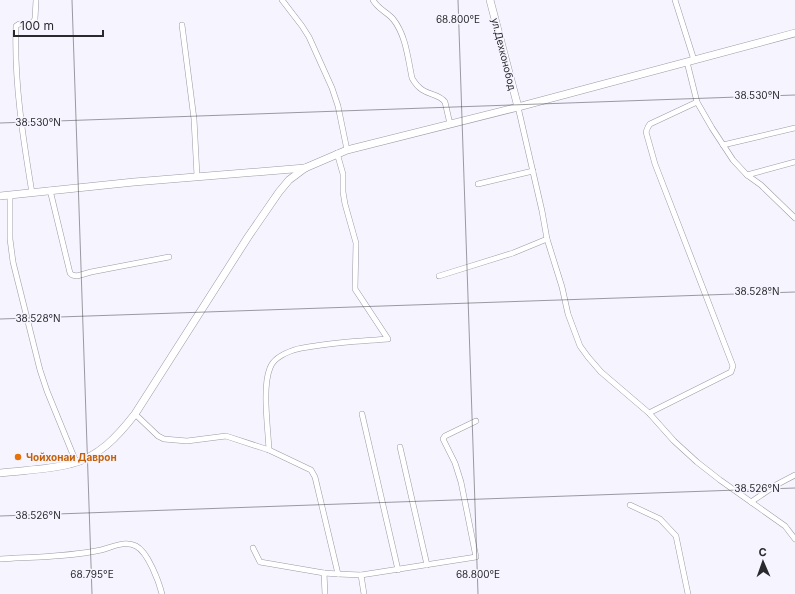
<svg xmlns="http://www.w3.org/2000/svg" width="795" height="594" viewBox="0 0 795 594" font-family="Inter,sans-serif">
<style>
.lines{fill:none;stroke-linecap:round;stroke-linejoin:round}
.minor-casing{stroke:#9b99a4;stroke-width:6}
.tertiary-casing{stroke:#9b99a4;stroke-width:8}
.secondary-casing{stroke:#9b99a4;stroke-width:8}
.minor{stroke:#fff;stroke-width:5}
.tertiary{stroke:#fff;stroke-width:7}
.secondary{stroke:#fff;stroke-width:7}
.ticks{fill:none;stroke:#2a292e;stroke-width:1;stroke-opacity:0.45}
.food-dot{fill:#e8710a;stroke:#f6f5ff;stroke-width:1.5}
.labels{text-anchor:middle;stroke-width:3;stroke-linejoin:round;paint-order:stroke}
.street-label{font-size:10px;fill:#2a292e;stroke:#f6f5ff}
.food-label{font-size:10px;font-weight:bold;fill:#c56008;stroke:#f6f5ff;text-anchor:start}
.ticks-label{font-size:10px;text-anchor:middle;fill:#2a292e;stroke:#f6f5ff;stroke-width:3;stroke-linejoin:round;paint-order:stroke}
</style>
<rect width="100%" height="100%" fill="#f6f5ff"/>
<g class="lines">
<defs>
<g id="minor">
<path d="M282,0L302,26L309,37L332,88L338,106L347,150"/>
<path d="M373,0C378,9 387,12 393,19C406,35 408,59 412,78C423,98 437,91 445,102L450,124"/>
<path d="M675,0L694,60"/>
<path d="M182,25L194,119L197,176"/>
<path d="M697,102L712,128L733,160L747,175L761,185L795,218"/>
<path d="M518,107L542,211L547,239L562,287L568,314L580,346L588,357L601,372L649,413L674,441L697,462L720,480L785,526L795,539"/>
<path d="M723,145L795,128"/>
<path d="M747,175L795,162"/>
<path d="M478,184L533,171"/>
<path d="M50,190L70,273L72,275L77,276L91,272L169,257"/>
<path d="M32,193C23,138 14,82 16,26L19,24L32,23L35,19L36,0"/>
<path d="M10,196V239L13,262L40,370L47,391L76,462"/>
<path d="M439,276L513,253L547,239"/>
<path d="M649,413L731,372L733,366L655,164L646,132L648,127L650,124L697,102L687,62"/>
<path d="M135,414L158,436L164,439L187,441L226,436L269,450L311,470L315,477L338,574L324,573L325,594"/>
<path d="M362,414L398,570"/>
<path d="M400,447L427,565"/>
<path d="M269,450C268,428 262,387 270,368C273,359 285,353 294,350C300,348 308,347 315,346C339,342 363,341 388,339L355,289L356,243L345,204L343,192V174L337,153"/>
<path d="M751,502L776,485L795,475"/>
<path d="M630,505L660,519L676,536L688,594"/>
<path d="M253,548L260,562L324,573"/>
<path d="M0,559C33,557 68,557 101,550C113,547 125,540 136,546C148,552 159,582 162,594"/>
<path d="M338,574L361,575L476,557L461,482L455,463L443,439L445,436L476,421"/>
<path d="M361,575L364,594"/>
</g>
<g id="tertiary">
<path d="M490,0L518,107"/>
<path d="M0,196L134,182L305,168"/>
</g>
<path id="secondary" d="M0,473C23,470 48,470 70,464C98,458 118,436 135,414L248,237L279,192L289,180L305,168L347,150L518,107L795,33"/>
</defs>
<use href="#minor" class="minor-casing"/>
<use href="#tertiary" class="tertiary-casing"/>
<use href="#secondary" class="secondary-casing"/>
<use href="#minor" class="minor"/>
<use href="#tertiary" class="tertiary"/>
<use href="#secondary" class="secondary"/>
</g>
<path class="ticks" d="M72,0L92,594M458,0L478,594M0,123L795,95M0,319L795,292M0,516L795,488"/>
<circle class="food-dot" cx="18" cy="457" r="4"/>
<g class="labels">
<g class="street-label">
<text transform="translate(504 54) rotate(76)" y="4">ул.Дехконобод</text>
</g>
<g class="food-label">
<text x="26" y="461">Чойхонаи Даврон</text>
</g>
</g>
<g class="ticks-label">
<text x="458" y="23">68.800°E</text>
<text x="757" y="99">38.530°N</text>
<text x="38" y="126">38.530°N</text>
<text x="757" y="295">38.528°N</text>
<text x="38" y="322">38.528°N</text>
<text x="757" y="492">38.526°N</text>
<text x="38" y="519">38.526°N</text>
<text x="92" y="578">68.795°E</text>
<text x="478" y="578">68.800°E</text>
</g>
<g transform="translate(763 562) rotate(358)" stroke="#f6f5ff" stroke-width="3" paint-order="stroke">
<path d="M0-3L7 15L0 10L-7 15Z" fill="#2a292e"/>
<text y="-6" font-size="11" font-weight="bold" text-anchor="middle" fill="#2a292e">С</text>
</g>
<path d="M14 30v6h89v-6" fill="none" stroke="#2a292e" stroke-width="2"/>
<text x="20" y="30" font-size="12" fill="#2a292e" stroke="#f6f5ff" stroke-width="3" paint-order="stroke">100 m</text>
</svg>
